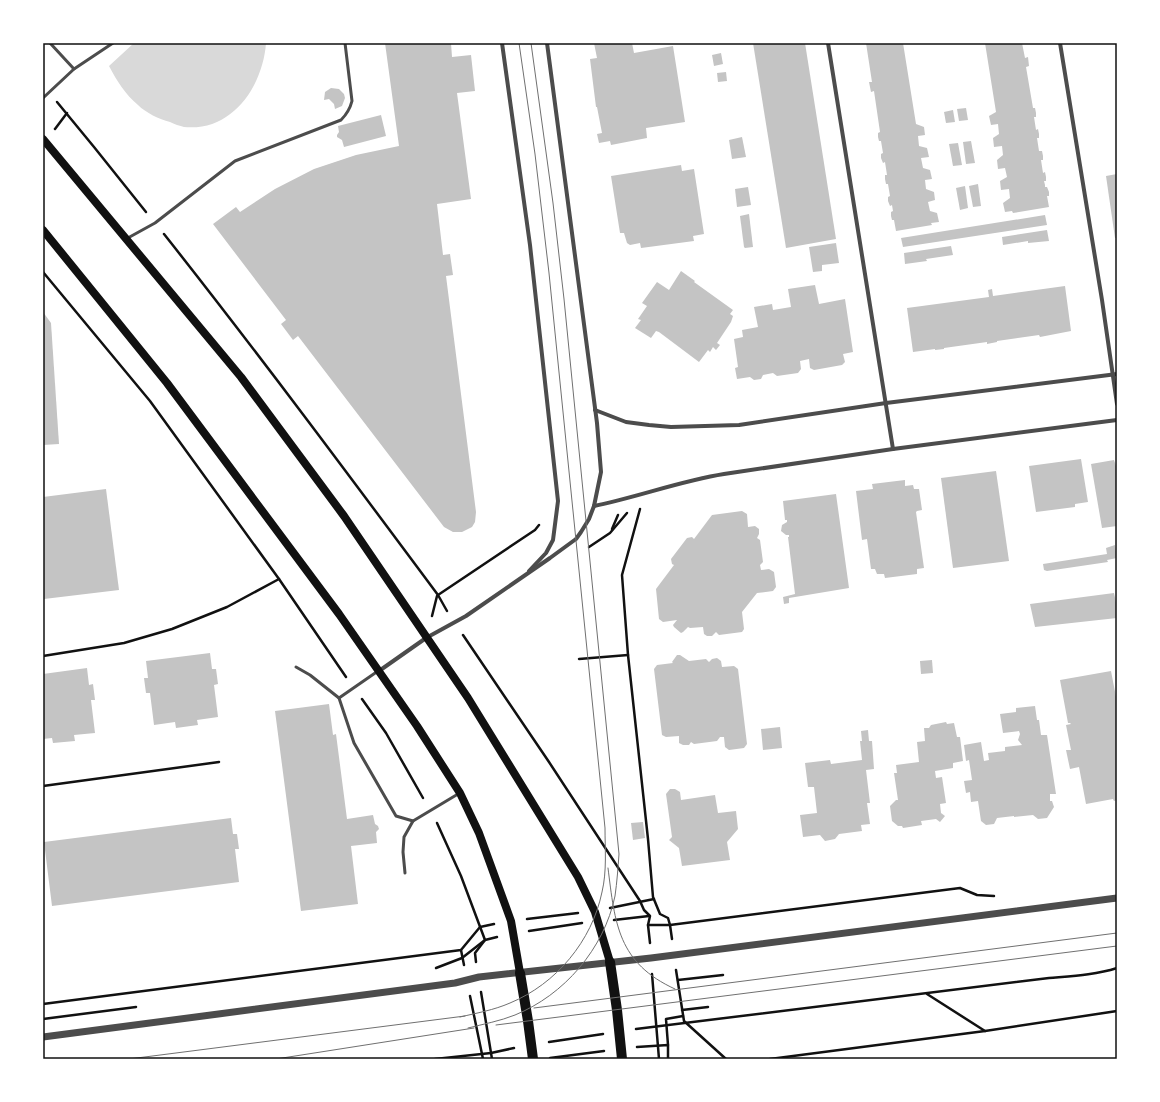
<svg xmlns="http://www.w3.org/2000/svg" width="1160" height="1102" viewBox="0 0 1160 1102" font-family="Overpass,sans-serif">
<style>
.water{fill:#d9d9d9}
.building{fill:#c4c4c4}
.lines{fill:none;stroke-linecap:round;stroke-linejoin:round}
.path{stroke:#111;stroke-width:2.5}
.service{stroke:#4c4c4c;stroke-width:3}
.minor{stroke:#4c4c4c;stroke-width:4}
.tertiary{stroke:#4c4c4c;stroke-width:7}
.secondary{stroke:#111;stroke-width:8}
.primary{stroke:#111;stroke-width:10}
.tram{stroke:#707070;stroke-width:1}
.neatline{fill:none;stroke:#111;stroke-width:1.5}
</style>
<rect width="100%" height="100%" fill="#fff"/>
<path class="water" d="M134,43H266C263,86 232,132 184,127C180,126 174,124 170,122C159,119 146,113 138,105C125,94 117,81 109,66Z"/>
<g class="building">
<path d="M385,43H451L452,57L471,55L475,91L457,93L471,199L437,204L443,255L450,254L453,275L446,276L476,512L475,522L472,527L462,532H453L444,527L298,336L293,340L281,324L286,320L213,224L236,207L240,212L275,189L314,169L356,155L399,146Z"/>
<path d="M594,43H632L634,53L673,46L685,122L646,128L647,138L611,145L610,141L599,143L597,134L602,133L597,107H596L590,59L597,58Z"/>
<path d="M753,43H805L836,239L786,248Z"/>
<path d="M866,43H903L916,124L924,127L925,135L918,136L919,146L927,148L929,157L921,158L923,168L930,170L932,179L925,180L926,189L934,192L935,200L928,202L930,211L937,213L939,222L931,223L932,225L896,231L894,220H892L891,216V212L893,211L892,205L890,206L888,201V197L890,196L888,184H886L885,179V175H887L885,162L883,163L881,158V154L883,153L881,141H879L878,137V133L880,132L874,91L871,92L869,82H872Z"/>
<path d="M985,43H1022L1025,58L1028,57L1029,66L1026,67L1033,108H1035L1036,113V117H1034L1036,130L1038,129L1039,134V138H1037L1039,151H1042L1043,156V160H1041L1043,173L1045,172L1046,177V181H1044L1045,185V187H1047L1049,192V196H1047L1049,207L1013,213L1012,211L1005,212L1003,203L1010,198L1009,189L1001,190L1000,181L1007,177L1005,168L998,169L997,160L1003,155L1002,146L994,147L993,138L999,134L998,124L991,125L989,116L996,112Z"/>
<path d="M721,53L723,64L714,66L712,55Z"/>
<path d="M726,72L727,81L718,82L717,73Z"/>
<path d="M331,88L339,89L344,94L345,98L342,106L335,109L334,104L329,99L324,100L325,92Z"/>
<path d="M966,108L968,120L959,121L957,109Z"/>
<path d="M953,110L955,122L946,123L944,112Z"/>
<path d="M381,115L386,136L344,147L342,140L337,137V135L339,132L338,126Z"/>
<path d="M742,137L746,157L732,159L729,140Z"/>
<path d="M971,141L975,163L966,164L963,142Z"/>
<path d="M958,143L962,165L953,166L949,144Z"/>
<path d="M681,165L682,171L694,169L704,234L693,236L694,241L641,248L640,243L630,245L627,243L624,233H620L611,176Z"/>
<path d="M1117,174V238H1115L1106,176Z"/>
<path d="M978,184L981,206L973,207L969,186Z"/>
<path d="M965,186L968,208L960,210L956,188Z"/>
<path d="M748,187L751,205L737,207L735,189Z"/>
<path d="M749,214L753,247L745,248L744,247L740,216Z"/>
<path d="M1045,215L1047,225L903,247L901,238Z"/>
<path d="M1047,230L1049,241L1028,243V241L1003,245L1002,237Z"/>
<path d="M836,243L839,263L822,265V271L813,272L809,247Z"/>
<path d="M951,246L953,255L926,259L927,261L905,264L904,253Z"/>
<path d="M681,271L695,281L694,282L733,310L730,314L733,316L731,322L717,343L720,345L716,350L713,347L710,352L708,350L699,362L659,332L656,331L651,338L635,328L641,320L638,319L647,306L642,303L657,282L669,290Z"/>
<path d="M815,285L819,304L845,299L853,352L843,354L845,362L842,365L814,370L810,368L809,359L800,361L801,369L798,373L777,376L773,373L763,375L761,379L754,380L750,377L737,379L735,368L738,367L734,339L743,337L742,330L758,327L754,307L772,304L773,310L791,307L788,289Z"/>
<path d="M1065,286L1071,331L1040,337L1039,335L997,341V342L987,344V342L944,348V349L935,350V349L913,352L907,308L989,297L988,290L992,289L993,296Z"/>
<path d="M43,312L51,323L59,444L43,445Z"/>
<path d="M1081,459L1088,502L1075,504V507L1036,512L1029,466Z"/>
<path d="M1114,460L1117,469V526L1102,528L1091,464Z"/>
<path d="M996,471L1009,561L953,568L941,478Z"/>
<path d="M905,480V486L913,485L914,489H919L922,510L917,511L916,512L924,568L917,569V574L885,578L884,574H877L875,569H871L867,539L862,540L856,491L873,489L872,484Z"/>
<path d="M106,489L119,590L44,599L43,497Z"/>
<path d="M836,494L849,588L789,598V603L784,604L783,597L795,594L788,537H789V535H786L781,531L782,525L787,522V520H785L783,501Z"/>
<path d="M742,511L747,514L748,527L755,526L759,529V534L757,538L760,540L763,562L760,565L761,570L769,569L774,572L776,587L773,591L757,593L742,612L744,629L742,632L719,635L716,632L712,636H707L704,634L703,627L690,628L688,627L683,632L681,633L674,627L673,625L677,620L663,622L659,619L656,589L674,565L672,564L671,559L687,538L692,537L694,539L712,515Z"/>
<path d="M1115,545L1117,558L1107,560L1108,562L1047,571L1044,570L1043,564L1107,554L1106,548Z"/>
<path d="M1114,593L1117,607V618L1035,627L1030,604Z"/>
<path d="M210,653L212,669H216L218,684L214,685L218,717L197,720L198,725L176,728L175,722L154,725L150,693H146L144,678H148L146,661Z"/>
<path d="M677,655H680L689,661L706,659L709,662L712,659L717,658L721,661L722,667L734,666L738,669L747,744L744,748L729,750L725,747L724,737H720L717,741L694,744L691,742L689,745H683L679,743V736L666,737L662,735L654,669L657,665L673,663L672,662Z"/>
<path d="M932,660L933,673L921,674L920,661Z"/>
<path d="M87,668L89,685L93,684L95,700H91L95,733L74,735L75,741L53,743L52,738L43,739V674Z"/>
<path d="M1111,671L1117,702V800L1114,801L1113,799L1086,804L1079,767L1070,769L1066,750H1071L1066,725L1071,724L1070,723H1068L1060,680Z"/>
<path d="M329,704L333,735L336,734L347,819L373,815L375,824L378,826L379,829L376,832L377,843L351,846L358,904L301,911L275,711Z"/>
<path d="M1035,706L1037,720H1039L1041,735H1047L1056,794H1050V801H1052L1054,807L1047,818L1038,819L1033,815L1014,817V816L997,818L994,824L986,825L981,821L978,801L971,802L970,792L966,793L964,781L972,780L969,760L966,761L964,745L981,742L984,761L989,760L988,753L1005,751V747L1022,745L1018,740L1020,734L1019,731L1003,733L1000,714L1016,712V708Z"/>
<path d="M946,722L947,724L954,723L957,737H960L963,761L953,763V768L935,771L936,778L942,777L946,803L940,804L941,813L945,816L940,822L936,819L921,821L922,825L903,828L902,826H898L892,821L890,806L896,800H898L894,773H897L896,765L919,762L917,742L925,741L924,728H929L931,725Z"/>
<path d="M780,727L782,748L763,750L761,729Z"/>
<path d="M868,730L869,741H872L874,769L866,770L870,803H867L870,824L861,825L862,831L839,834L835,839L825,841L820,835L803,837L800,815L817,813L814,787H808L805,763L830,760L831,764L862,760L860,741H862L861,731Z"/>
<path d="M670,789H675L680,792L681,800L715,795L718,813L736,811L738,829L727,842L730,860L682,866L679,848L669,840L672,837L666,794Z"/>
<path d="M231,818L233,834H237L239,849H235L239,882L52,906L44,842Z"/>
<path d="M643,822L645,838L633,840L631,823Z"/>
</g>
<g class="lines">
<g class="path">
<path d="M57,102L94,147L146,212"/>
<path d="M55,129L67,113"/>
<path d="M164,234C258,353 348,474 438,595L447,611"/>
<path d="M43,272L150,401L279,579L346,677"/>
<path d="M640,509L622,575L628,655L648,839L653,897L660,914L668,918L670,925L672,939"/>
<path d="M612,529L618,515"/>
<path d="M589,547L610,533L627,513"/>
<path d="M438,595L535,530L539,525"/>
<path d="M432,616L437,596"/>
<path d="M463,635L549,762L640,901L644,910L650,916L648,925L650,943"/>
<path d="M43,656L124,643L172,629L227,607L279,579"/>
<path d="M579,659L628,655"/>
<path d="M362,699L386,733L423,798"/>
<path d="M43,786L219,762"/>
<path d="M437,823L461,876L485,940L475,953L476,962"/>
<path d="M610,908L654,899"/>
<path d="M527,919L578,913"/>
<path d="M614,920L649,916"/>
<path d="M648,925H670L960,888L977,895L994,896"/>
<path d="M529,931L582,923"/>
<path d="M461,950L464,965"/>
<path d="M436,968L462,958L485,940L497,937"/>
<path d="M676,970L684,1021L726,1059"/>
<path d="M652,974L659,1059"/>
<path d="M678,980L723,975"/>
<path d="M481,992L492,1059"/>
<path d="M927,994L985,1031"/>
<path d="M470,996L483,1059"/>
<path d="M43,1004L461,950L480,927L494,924"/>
<path d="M682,1010L708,1007"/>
<path d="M43,1019L136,1007"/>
<path d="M636,1029L1049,978C1072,976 1095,975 1117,968"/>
<path d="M549,1042L603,1034"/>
<path d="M668,1045L666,1019L683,1016"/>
<path d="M637,1047L668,1045V1059"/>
<path d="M550,1058L604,1051"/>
<path d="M435,1059L491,1053L514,1048"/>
<path d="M770,1059L985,1031L1117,1011"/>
</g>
<g class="service">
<path d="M50,43L74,69"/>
<path d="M43,98L74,69L113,43"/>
<path d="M126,239L155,223L235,161L341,120C347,114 350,109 352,101L345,43"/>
<path d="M296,667L310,675L339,698"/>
<path d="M378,671L339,698L354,743L396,816L413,821L458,794"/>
<path d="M405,873L403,852L404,837L413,821"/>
</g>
<g class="minor">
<path d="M502,43L530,245L558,501L553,540L546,553L529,571"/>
<path d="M828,43L893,449"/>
<path d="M1060,43L1102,300L1117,404"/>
<path d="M595,410L626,422L649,425L671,427L739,425L886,403L1117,374"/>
<path d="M594,506C638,497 680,481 724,474L893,449L1117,420"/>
<path d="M379,671L426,638L466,616L550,558L576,539L581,532L589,519L594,506L601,472L597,423L547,43"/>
</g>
<path class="tertiary" d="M43,1037L455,983L479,977L651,958L1117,898"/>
<g class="secondary">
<path d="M43,139L241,377L344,516L468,698L578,877L595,912L610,962"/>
<path d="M43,230L167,383L339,614L417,726L460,793L479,833L511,921L520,973"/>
</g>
<g class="primary">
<path d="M610,962L617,1010L622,1059"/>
<path d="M520,973L528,1021L533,1059"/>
</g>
<g class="tram">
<path d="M608,868C615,924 618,963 675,989"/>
<path d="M534,1008L1117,933"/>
<path d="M460,1017C477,1013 494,1010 510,1003C556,984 592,941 602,892C607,871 605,849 605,828L549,273L535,154L519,43"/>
<path d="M496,1025L1117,946"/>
<path d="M468,1028C484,1024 500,1021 515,1015C564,995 604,949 615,896C617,882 618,868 619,854L564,299L553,203L531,43"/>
<path d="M129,1059L465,1016"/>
<path d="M276,1059L474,1028"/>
</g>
</g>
<rect width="1160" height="1102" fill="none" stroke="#ffffff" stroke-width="88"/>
<rect x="44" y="44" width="1072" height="1014" class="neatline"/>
</svg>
